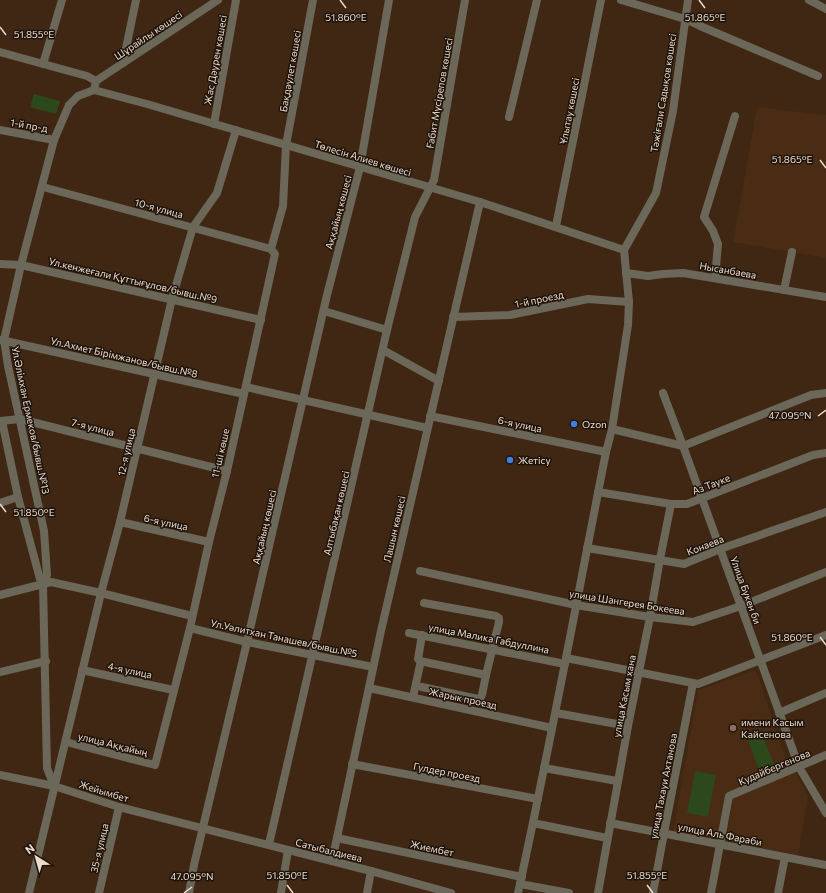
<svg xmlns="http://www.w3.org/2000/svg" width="826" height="893" viewBox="0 0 826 893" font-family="Commissioner,sans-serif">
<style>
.built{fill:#492c13}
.green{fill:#2d481a}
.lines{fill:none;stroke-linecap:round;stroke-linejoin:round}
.minor{stroke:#6b6759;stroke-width:8}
.ticks{fill:none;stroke:#ebdbcf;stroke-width:1.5}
.shop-dot{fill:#3f7fe0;stroke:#1e130a;stroke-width:1.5}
.education-dot{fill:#8d6e63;stroke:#1e130a;stroke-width:1.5}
.labels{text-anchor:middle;stroke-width:3;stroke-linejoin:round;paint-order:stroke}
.street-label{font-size:10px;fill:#ebdbcf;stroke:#1e130a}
.poi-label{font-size:10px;fill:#ebdbcf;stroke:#1e130a;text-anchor:start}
.ticks-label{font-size:10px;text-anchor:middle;fill:#ebdbcf;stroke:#1e130a;stroke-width:3;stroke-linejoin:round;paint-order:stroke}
</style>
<rect width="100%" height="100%" fill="#3f2713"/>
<g class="built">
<path d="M757,107L826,115V258L733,242Z"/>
<path d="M756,670L788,766L727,793L717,840L673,832L698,690Z"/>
<path d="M795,772L808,796L798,856L726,841L733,799Z"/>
</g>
<g class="green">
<path d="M34,94L60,101L56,114L30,107Z"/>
<path d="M763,736L774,765L759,770L748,741Z"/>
<path d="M695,771L716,775L708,817L687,813Z"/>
</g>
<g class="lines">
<g class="minor">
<path d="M621,0L685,19L700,26L818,76"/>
<path d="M809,0L826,9"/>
<path d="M0,52L87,76L96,81"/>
<path d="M123,63L136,0"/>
<path d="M43,64L62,0"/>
<path d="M94,90L147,104L480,202L624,250"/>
<path d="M94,90L96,81L218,0"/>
<path d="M509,117L537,0"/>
<path d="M214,124L236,0"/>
<path d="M0,130L54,140"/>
<path d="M43,187L271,249"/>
<path d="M556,226L601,0"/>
<path d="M0,264L21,265L261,320"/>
<path d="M626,273L648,276L663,274L683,273L826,297"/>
<path d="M715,278L718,244L713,231L704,217L735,116"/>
<path d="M784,290L792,252"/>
<path d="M324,311L387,330"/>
<path d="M453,317L510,315L588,299L629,302"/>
<path d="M1,340L244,394"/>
<path d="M383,350L439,381"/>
<path d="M246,387L427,428"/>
<path d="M663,393L683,446L799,767L826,813"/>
<path d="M430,416L606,452"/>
<path d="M0,421L20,419L227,471"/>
<path d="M2,421L18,497L40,579L43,584L47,768L54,786"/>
<path d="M612,429L683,446L811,395L826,393"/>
<path d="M598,492L671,504H687L813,455L826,453"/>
<path d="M0,503L18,497"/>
<path d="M120,522L209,542"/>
<path d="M587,548L684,564L720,549L826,512"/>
<path d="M420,571L576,605L650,617L693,622L741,606L826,572"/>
<path d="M43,584L47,575L44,531L8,366L4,340L21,265L54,140L69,105L78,96L94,90"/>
<path d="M0,595L51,582L101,593L192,616"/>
<path d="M190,628L247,642L373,667"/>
<path d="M409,633L565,664"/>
<path d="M422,635L418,659L420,661L486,675L499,622V618L496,616L424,603"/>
<path d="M566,658L698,684L826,635"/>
<path d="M82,670L173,690"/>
<path d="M0,672L46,661"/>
<path d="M422,687L478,699L480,698L482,695L486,675"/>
<path d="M369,688L552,728"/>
<path d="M413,697L420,665L422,662"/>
<path d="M556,713L628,726"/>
<path d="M779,713L826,693"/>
<path d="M66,742L155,765L190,628L209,542L227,471L275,254L271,249L283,206L286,145L313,0"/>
<path d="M352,764L538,799"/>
<path d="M544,768L617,781"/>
<path d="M0,775L54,786L119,807L371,871L451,893"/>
<path d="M533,823L607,838"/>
<path d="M610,823L826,865"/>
<path d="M337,838L522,877"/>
<path d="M269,844L387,330L415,217L434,180L465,0"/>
<path d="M332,861L381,631L480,202"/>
<path d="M520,884L569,893"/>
<path d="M29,893L101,593L120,522L172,299L193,227L217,193L236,130"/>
<path d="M99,893L119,807"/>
<path d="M189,893L194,865L247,642L327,295L360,167L389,0"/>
<path d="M281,893L288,850"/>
<path d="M367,893L371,871"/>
<path d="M518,893C550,747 577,599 606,452L612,429L628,325L629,302L624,250L656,193L673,111L688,0"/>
<path d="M598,893L628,726L650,617L660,559L671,504"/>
<path d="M653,893L664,833L693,683"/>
<path d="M711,893L729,796L826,755"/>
<path d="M778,893L785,857"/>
</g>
</g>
<path class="ticks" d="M340,0L346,8M699,0L705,8M0,27L6,35M820,160L826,168M818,416L826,410M0,504L6,512M820,637L826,645M287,885L293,893M647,885L653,893M184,893L192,887"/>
<g class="shop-dot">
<circle cx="574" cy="424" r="4"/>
<circle cx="510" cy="460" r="4"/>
</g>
<circle class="education-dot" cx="733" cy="728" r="4"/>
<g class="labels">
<g class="street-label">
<text transform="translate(148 35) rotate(-34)" y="4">Шұрайлы көшесі</text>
<text transform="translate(215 60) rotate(-80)" y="4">Жас Дәурен көшесі</text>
<text transform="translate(290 71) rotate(-80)" y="4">Бақдәулет көшесi</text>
<text transform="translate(439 93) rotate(-80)" y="4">Ғабит Мүсірепов көшесi</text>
<text transform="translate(663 93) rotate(-81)" y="4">Тәжіғали Садықов көшесі</text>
<text transform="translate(569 111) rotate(-79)" y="4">Ұлытау көшесi</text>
<text transform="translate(29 125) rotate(10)" y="4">1-й пр-д</text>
<text transform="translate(363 158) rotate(17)" y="4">Төлесін Алиев көшесі</text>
<text transform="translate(159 208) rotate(15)" y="4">10-я улица</text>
<text transform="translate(338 212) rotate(-75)" y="4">Аққайың көшесі</text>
<text transform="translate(728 270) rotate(10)" y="4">Нысанбаева</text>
<text transform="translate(133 280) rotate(13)" y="4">Ул.кенжеғали Құттығұлов/бывш.№9</text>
<text transform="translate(539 299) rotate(-12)" y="4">1-й проезд</text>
<text transform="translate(124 357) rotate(13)" y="4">Ул.Ахмет Бірімжанов/бывш.№8</text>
<text transform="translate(31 420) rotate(78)" y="4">Ул.Әлімхан Ермеков/бывш.№13</text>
<text transform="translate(520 424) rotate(12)" y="4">6-я улица</text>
<text transform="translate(93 427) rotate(14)" y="4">7-я улица</text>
<text transform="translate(126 452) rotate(-77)" y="4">12-я улица</text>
<text transform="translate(220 453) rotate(-77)" y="4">11-ші көше</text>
<text transform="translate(711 484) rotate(-21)" y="4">Аз Тауке</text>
<text transform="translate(336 513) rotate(-77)" y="4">Алтыбақан көшесі</text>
<text transform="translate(166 522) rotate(12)" y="4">6-я улица</text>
<text transform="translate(264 527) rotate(-77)" y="4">Аққайың көшесі</text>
<text transform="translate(394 529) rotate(-77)" y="4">Лашын көшесі</text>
<text transform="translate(705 545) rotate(-21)" y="4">Конаева</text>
<text transform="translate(746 590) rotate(70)" y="4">Улица Букен би</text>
<text transform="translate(627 602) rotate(9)" y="4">улица Шангерея Бокеева</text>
<text transform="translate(284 638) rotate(12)" y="4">Ул.Уәлитхан Танашев/бывш.№5</text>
<text transform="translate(489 638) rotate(11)" y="4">улица Малика Габдуллина</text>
<text transform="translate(130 670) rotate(12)" y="4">4-я улица</text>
<text transform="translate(624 696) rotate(-79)" y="4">улица Касым хана</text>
<text transform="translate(463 698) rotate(12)" y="4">Жарык проезд</text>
<text transform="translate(113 744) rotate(14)" y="4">улица Аққайың</text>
<text transform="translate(774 767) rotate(-23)" y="4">Кудайбергенова</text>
<text transform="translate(447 772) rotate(11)" y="4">Гулдер проезд</text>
<text transform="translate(663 786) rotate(-79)" y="4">улица Тахауи Ахтанова</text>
<text transform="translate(104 791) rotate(17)" y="4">Жейымбет</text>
<text transform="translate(720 834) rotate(11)" y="4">улица Аль Фараби</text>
<text transform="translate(99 848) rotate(-77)" y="4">35-я улица</text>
<text transform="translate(432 848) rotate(12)" y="4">Жиембет</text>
<text transform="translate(329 850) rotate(14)" y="4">Сатыбалдиева</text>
</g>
<g class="poi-label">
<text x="582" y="428">Ozon</text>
<text x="518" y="464">Жетісу</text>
<text x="741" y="726">имени Касым<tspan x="741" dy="12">Кайсенова</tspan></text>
</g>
</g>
<g class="ticks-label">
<text x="346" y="21">51.860°E</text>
<text x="705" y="21">51.865°E</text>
<text x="34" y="38">51.855°E</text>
<text x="792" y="163">51.865°E</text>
<text x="790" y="419">47.095°N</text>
<text x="34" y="516">51.850°E</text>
<text x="792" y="641">51.860°E</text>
<text x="287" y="879">51.850°E</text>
<text x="647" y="879">51.855°E</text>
<text x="192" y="880">47.095°N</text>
</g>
<g transform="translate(36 857) rotate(323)" stroke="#1e130a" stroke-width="3" paint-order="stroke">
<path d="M0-3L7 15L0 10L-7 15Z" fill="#ebdbcf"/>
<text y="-6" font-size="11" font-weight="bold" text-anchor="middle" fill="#ebdbcf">N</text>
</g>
</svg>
